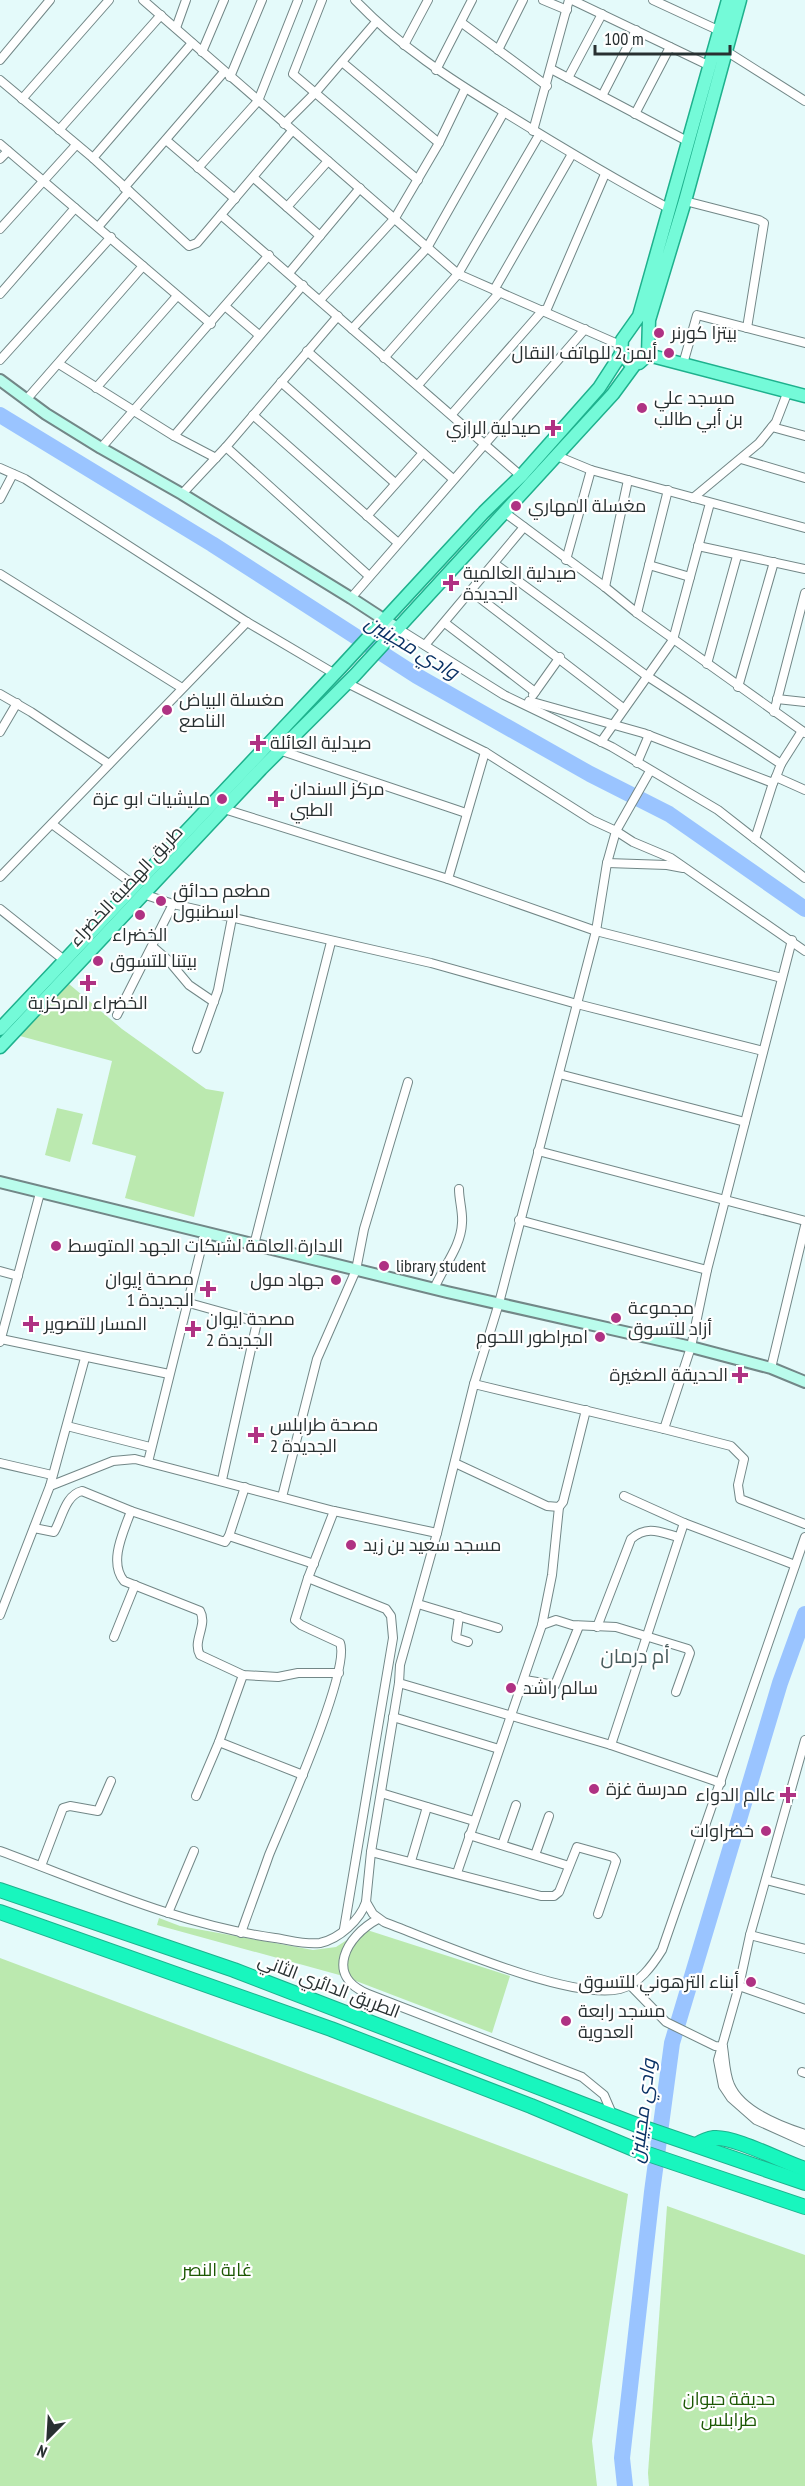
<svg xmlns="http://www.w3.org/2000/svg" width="805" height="2486" viewBox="0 0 805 2486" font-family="'PT Sans Narrow',Cairo,sans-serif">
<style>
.green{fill:#bbe9af}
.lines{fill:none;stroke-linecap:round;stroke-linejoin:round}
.river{stroke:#9ac4ff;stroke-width:16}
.street-casing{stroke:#728787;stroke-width:10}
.secondary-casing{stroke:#728787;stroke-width:14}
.primary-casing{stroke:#1eb18d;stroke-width:15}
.highway-casing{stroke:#1eb18d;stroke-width:16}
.street{stroke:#fff;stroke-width:8}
.secondary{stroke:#bafcec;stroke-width:10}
.primary{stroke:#74fad8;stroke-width:12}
.highway{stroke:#18f6be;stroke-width:14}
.poi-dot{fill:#af3283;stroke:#fff;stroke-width:2}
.labels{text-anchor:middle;stroke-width:4.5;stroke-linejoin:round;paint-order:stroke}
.poi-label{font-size:18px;fill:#283031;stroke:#fff;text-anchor:start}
.street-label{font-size:18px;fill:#283031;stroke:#fff}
.park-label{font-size:18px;fill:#1c5804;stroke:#fff}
.water-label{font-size:20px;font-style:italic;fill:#0a3265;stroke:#fff}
.neighbourhood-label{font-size:20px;fill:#485b5c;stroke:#fff}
</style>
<rect width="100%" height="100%" fill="#e4fafa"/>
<g class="green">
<path d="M69,984L122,1029L206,1089L224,1092L194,1217L125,1198L136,1156L92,1144L112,1061L20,1036Z"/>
<path d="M57,1108L83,1114L70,1162L45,1155Z"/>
<path d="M159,1918L180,1926L313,1950L336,1947L364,1929L510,1976L492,2033L343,1976L157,1925Z"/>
<path d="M0,1958L628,2194L592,2441L597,2486H0Z"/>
<path d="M667,2206L805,2255V2486H649L648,2473Z"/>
</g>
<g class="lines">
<g class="river">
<path d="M0,415L212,544L417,676L590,774L669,814L805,909"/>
<path d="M625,2486L622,2458L652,2192L672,2043L780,1683L805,1614"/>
</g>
<defs>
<g id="street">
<path d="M143,0L458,274L620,345"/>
<path d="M322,0L293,74L418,180"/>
<path d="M355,0C399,46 450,79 504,112C559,146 614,179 670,209"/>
<path d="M543,0L567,10"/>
<path d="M572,0L710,66"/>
<path d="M653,0L720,31"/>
<path d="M462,23L547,86"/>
<path d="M176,28L186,0"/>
<path d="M404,45L428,0"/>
<path d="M498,50L523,0"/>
<path d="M726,51L805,101"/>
<path d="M202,52L224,0"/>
<path d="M0,60L50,0"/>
<path d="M342,62L439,143"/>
<path d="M551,69L689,142"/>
<path d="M436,70L472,0"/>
<path d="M230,77L262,0"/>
<path d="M568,78L602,14"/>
<path d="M0,80L93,158L189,246L197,243L292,131"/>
<path d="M602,96L636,30"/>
<path d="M22,99L109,0"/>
<path d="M635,114L670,47"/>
<path d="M284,124L316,92L376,22"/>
<path d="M59,130L161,15"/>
<path d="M533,131L569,0"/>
<path d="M166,140L235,199"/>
<path d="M0,144L211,324"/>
<path d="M93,158L192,43"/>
<path d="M0,159L8,151"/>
<path d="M198,168L258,101L298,0"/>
<path d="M254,178L320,236"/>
<path d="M124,188L224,72"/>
<path d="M685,201L759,220L764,223L747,328"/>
<path d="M287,207L328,161"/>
<path d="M221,215L521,476"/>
<path d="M98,227L129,191"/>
<path d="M0,229L76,145"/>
<path d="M289,273L360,188"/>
<path d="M494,290L572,154"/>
<path d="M0,294L75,208"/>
<path d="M321,299L395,218L439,143L465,89"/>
<path d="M226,307L259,335"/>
<path d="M546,311L605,174"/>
<path d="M352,329L427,248L504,112"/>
<path d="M307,351L453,479"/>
<path d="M384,358L458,274L539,135"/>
<path d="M0,360L111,237"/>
<path d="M59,364L174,436L216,458"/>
<path d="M683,364L697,315L805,343"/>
<path d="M281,382L395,483"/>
<path d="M418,385L500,292"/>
<path d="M96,388L177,296"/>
<path d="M26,400L143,266"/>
<path d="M452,414L543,310"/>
<path d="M253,415L397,542"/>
<path d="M772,427L805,436"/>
<path d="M174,436L303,285"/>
<path d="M226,447L369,576"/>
<path d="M101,448L269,255"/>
<path d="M557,456L591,470L805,528"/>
<path d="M741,459L805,478"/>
<path d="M0,468L25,479L247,622L335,674"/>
<path d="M182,494L226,447L338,316"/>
<path d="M693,498L759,443L776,422L788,391"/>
<path d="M0,499L13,474"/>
<path d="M504,512L605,587L637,613L805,733"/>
<path d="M367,516L423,453"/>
<path d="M698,546L805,569"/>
<path d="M566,560L591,470"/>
<path d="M495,564L647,676L781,764L776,777"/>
<path d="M649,565L690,577"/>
<path d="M0,574L182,688"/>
<path d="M605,587L628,480"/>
<path d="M472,592L623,708"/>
<path d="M351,598L585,329"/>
<path d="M637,613L668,490"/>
<path d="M445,623L535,692"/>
<path d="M397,628L504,695L612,747L718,810L805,878"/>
<path d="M425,645L524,527"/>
<path d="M707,664L737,556"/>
<path d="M347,683L485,752L592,820L616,831L650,771"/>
<path d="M738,687L774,562"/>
<path d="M0,694L31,712L109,764"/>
<path d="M533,695L560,657"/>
<path d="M777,699L805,702"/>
<path d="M529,701L643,733L773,783L776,777L805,790"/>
<path d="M774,712L805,593"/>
<path d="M0,732L17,703"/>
<path d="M601,742L673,640L710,503"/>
<path d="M279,750L466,813"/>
<path d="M637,763L649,735"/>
<path d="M781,764L802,731"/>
<path d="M224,809L448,879L596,931L782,978"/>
<path d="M52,824L134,885"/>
<path d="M755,839L773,783"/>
<path d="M607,863L667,865L683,868"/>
<path d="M0,877L247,622"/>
<path d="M448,879L485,752"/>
<path d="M143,894L173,904"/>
<path d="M0,909L64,960"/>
<path d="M792,940L707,1270L691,1347L664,1429L731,1446L744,1459L738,1485L740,1499L805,1524"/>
<path d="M153,947L168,960L189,985L214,1002"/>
<path d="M117,1015L173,904L431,963L577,1004L763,1051"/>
<path d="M197,1049L218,990L232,918"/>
<path d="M559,1074L745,1122"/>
<path d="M538,1151L805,1221"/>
<path d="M519,1220L707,1270"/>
<path d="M254,1245L331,942"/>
<path d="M0,1271L18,1276"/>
<path d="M434,1289C443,1267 461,1247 462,1223C463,1212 459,1200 459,1189"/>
<path d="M189,1303L257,1322L222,1480"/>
<path d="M1,1339L169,1374"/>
<path d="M0,1342L40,1193"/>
<path d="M771,1368L805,1226"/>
<path d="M474,1384L664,1429"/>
<path d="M67,1426L150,1447"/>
<path d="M148,1462L205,1233"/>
<path d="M0,1463L52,1475"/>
<path d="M455,1463L547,1506L559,1507L563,1502L586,1410"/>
<path d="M50,1486L85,1358"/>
<path d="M624,1496L684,1523"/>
<path d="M282,1497L317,1359L356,1270L364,1229L408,1082"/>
<path d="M131,1511C124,1531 108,1562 124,1581L200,1611C208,1625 192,1641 200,1655L243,1675L278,1677L298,1673H339"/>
<path d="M34,1528L54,1532C62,1519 65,1495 82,1491L131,1511L225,1542L229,1536L245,1487"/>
<path d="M437,1533L474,1384L499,1303L596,931L607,863L616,831L633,842L671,858L805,951"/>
<path d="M229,1536L314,1564"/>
<path d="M308,1578L386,1609L391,1616L393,1638L344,1929"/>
<path d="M418,1604L498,1628"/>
<path d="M0,1615L50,1486L113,1461L135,1459L334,1511L437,1533L400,1665L399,1683L371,1852L366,1902L373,1914L384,1922C435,1941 570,2001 620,1989C639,1984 652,1966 662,1950L805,1537"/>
<path d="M459,1616L456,1638L468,1642"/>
<path d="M542,1625L556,1620L572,1625L616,1627L688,1649L690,1653L676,1692"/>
<path d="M597,1627L631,1539C647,1525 660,1532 678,1537"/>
<path d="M114,1637L135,1585"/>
<path d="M525,1680L555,1685L579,1626"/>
<path d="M399,1683L611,1745L721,1783"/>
<path d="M393,1717L499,1749"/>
<path d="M805,1740L750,1935L739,1986L718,2060L723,2086L731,2098L756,2120L805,2142"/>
<path d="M219,1742L303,1775"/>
<path d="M611,1745L684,1523L795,1565"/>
<path d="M381,1793L474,1821"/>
<path d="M196,1796L219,1742L243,1675"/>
<path d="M469,1835L569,1866"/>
<path d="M502,1845L516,1805"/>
<path d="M0,1851C90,1884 180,1925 275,1938C289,1940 306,1945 320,1943C339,1939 360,1920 366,1902"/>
<path d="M371,1852L541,1896H554L559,1892L577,1847L613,1857L616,1861L598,1914"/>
<path d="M535,1855L549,1816"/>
<path d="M411,1861L427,1807"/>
<path d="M41,1866L63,1808L70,1806L98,1811L111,1781"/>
<path d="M457,1873L542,1625L552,1575L559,1507"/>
<path d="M766,1880L805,1890"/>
<path d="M168,1913L194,1851"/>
<path d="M378,1919C346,1936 324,1976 368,1994L582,2077L604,2095L613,2116"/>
<path d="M241,1933C250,1907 260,1881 269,1855C283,1821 351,1670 340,1643L301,1625L295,1620L308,1578L334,1511"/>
<path d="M750,1935L805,1949"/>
<path d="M629,1984L666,2022L715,2046L723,2047"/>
<path d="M739,1986L805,2009"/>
<path d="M723,2047C725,2059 725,2074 730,2085C741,2111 780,2126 805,2134"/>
<path d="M802,2072L805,2073"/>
</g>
<g id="secondary">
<path d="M0,380L46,414L101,448L182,494L351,598L397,628"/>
<path d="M0,1182L447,1292L691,1347L771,1368L805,1382"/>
</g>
<g id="primary">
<path d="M728,0L639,316L622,340L621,354L630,363H639L648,355L649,320L685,201L740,0"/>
<path d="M648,355L805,396"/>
<path d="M0,1029L341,667L484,512L521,476L599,388L621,354"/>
<path d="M0,1047L261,769L355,675L613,394L635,364"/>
</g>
<g id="highway">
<path d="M0,1890L234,1970L642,2127L805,2183"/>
<path d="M0,1912L331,2029L531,2106L636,2150L805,2207"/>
<path d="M696,2145C701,2142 707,2139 714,2138C734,2136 783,2162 805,2169"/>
</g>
</defs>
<use href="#street" class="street-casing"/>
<use href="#secondary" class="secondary-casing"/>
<use href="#primary" class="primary-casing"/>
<use href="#highway" class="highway-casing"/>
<use href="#street" class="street"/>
<use href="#secondary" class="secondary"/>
<use href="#primary" class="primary"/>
<use href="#highway" class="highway"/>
</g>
<g class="poi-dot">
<circle cx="659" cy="333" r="6"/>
<circle cx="669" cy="353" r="6"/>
<circle cx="642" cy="408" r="6"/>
<path d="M550 419h6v6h6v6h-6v6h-6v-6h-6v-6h6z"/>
<circle cx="516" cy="506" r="6"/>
<path d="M448 574h6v6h6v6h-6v6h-6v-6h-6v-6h6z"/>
<circle cx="167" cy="710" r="6"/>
<path d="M255 734h6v6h6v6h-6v6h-6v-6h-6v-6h6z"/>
<circle cx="222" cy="799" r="6"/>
<path d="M273 790h6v6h6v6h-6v6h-6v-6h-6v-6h6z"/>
<circle cx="161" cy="901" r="6"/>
<circle cx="140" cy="915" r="6"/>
<circle cx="98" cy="961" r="6"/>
<path d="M85 974h6v6h6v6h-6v6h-6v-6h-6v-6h6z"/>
<circle cx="56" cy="1246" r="6"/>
<circle cx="384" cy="1266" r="6"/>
<circle cx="336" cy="1280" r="6"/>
<path d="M205 1280h6v6h6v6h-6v6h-6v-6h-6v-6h6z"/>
<circle cx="616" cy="1318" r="6"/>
<path d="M28 1315h6v6h6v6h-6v6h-6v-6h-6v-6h6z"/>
<path d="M190 1320h6v6h6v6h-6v6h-6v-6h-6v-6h6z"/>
<circle cx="600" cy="1337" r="6"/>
<path d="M737 1366h6v6h6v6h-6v6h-6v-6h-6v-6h6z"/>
<path d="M253 1426h6v6h6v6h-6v6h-6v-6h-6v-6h6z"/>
<circle cx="351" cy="1545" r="6"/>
<circle cx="511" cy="1688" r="6"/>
<circle cx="594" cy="1789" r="6"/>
<path d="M785 1786h6v6h6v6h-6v6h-6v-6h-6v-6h6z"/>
<circle cx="766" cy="1831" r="6"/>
<circle cx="751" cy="1982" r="6"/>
<circle cx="566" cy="2021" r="6"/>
</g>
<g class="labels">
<g class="poi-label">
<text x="671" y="339">بيتزا كورنر</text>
<text x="657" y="359" text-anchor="end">أيمن2 للهاتف النقال</text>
<text x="654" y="404">مسجد علي<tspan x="654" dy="21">بن أبي طالب</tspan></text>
<text x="541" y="434" text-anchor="end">صيدلية الرازي</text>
<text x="528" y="512">مغسلة المهاري</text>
<text x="463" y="579">صيدلية العالمية<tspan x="463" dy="21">الجديدة</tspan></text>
<text x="179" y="706">مغسلة البياض<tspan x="179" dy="21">الناصع</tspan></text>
<text x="270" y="749">صيدلية العائلة</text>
<text x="290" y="795">مركز السندان<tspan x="290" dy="21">الطبي</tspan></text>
<text x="210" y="805" text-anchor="end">مليشيات ابو عزة</text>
<text x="173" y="897">مطعم حدائق<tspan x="173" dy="21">اسطنبول</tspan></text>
<text x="140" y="941" text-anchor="middle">الخضراء</text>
<text x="110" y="967">بيتنا للتسوق</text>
<text x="88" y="1009" text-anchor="middle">الخضراء المركزية</text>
<text x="68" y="1252">الادارة العامة لشبكات الجهد المتوسط</text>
<text x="396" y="1272">library student</text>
<text x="194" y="1285" text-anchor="end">مصحة إيوان<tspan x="194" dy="21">الجديدة 1</tspan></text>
<text x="324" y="1286" text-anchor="end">جهاد مول</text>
<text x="628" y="1314">مجموعة<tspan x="628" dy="21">أزاد للتسوق</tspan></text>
<text x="206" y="1325">مصحة ايوان<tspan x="206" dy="21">الجديدة 2</tspan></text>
<text x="44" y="1330">المسار للتصوير</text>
<text x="588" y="1343" text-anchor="end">امبراطور اللحوم</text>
<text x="728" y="1381" text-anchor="end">الحديقة الصغيرة</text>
<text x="270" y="1431">مصحة طرابلس<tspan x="270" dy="21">الجديدة 2</tspan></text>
<text x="363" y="1551">مسجد سعيد بن زيد</text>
<text x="523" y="1694">سالم راشد</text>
<text x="606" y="1795">مدرسة غزة</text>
<text x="776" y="1801" text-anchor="end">عالم الدواء</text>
<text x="754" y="1837" text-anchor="end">خضراوات</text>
<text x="739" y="1988" text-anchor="end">أبناء الترهوني للتسوق</text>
<text x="578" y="2017">مسجد رابعة<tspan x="578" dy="21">العدوية</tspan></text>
</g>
<g class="street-label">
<text transform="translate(126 886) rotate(-47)" y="6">طريق الهضبة الخضراء</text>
<text transform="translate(329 1986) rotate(21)" y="6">الطريق الدائري الثاني</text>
</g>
<g class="park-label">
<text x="217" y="2276">غابة النصر</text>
<text x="729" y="2405">حديقة حيوان<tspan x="729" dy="21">طرابلس</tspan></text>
</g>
<g class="water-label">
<text transform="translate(412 647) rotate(31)" y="7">وادي مجينين</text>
<text transform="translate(642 2111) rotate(-83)" y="7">وادي مجينين</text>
</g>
<g class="neighbourhood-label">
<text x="635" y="1663">أم درمان</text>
</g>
</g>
<g transform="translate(48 2438) rotate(204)" stroke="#ffffff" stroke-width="4.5" paint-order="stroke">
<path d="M0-4.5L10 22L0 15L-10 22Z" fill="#283031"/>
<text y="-9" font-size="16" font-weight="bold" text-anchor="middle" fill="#283031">N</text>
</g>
<path d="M595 45v9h135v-9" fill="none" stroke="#283031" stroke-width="3"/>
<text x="604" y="45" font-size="18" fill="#283031" stroke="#ffffff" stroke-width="4.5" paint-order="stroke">100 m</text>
</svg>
